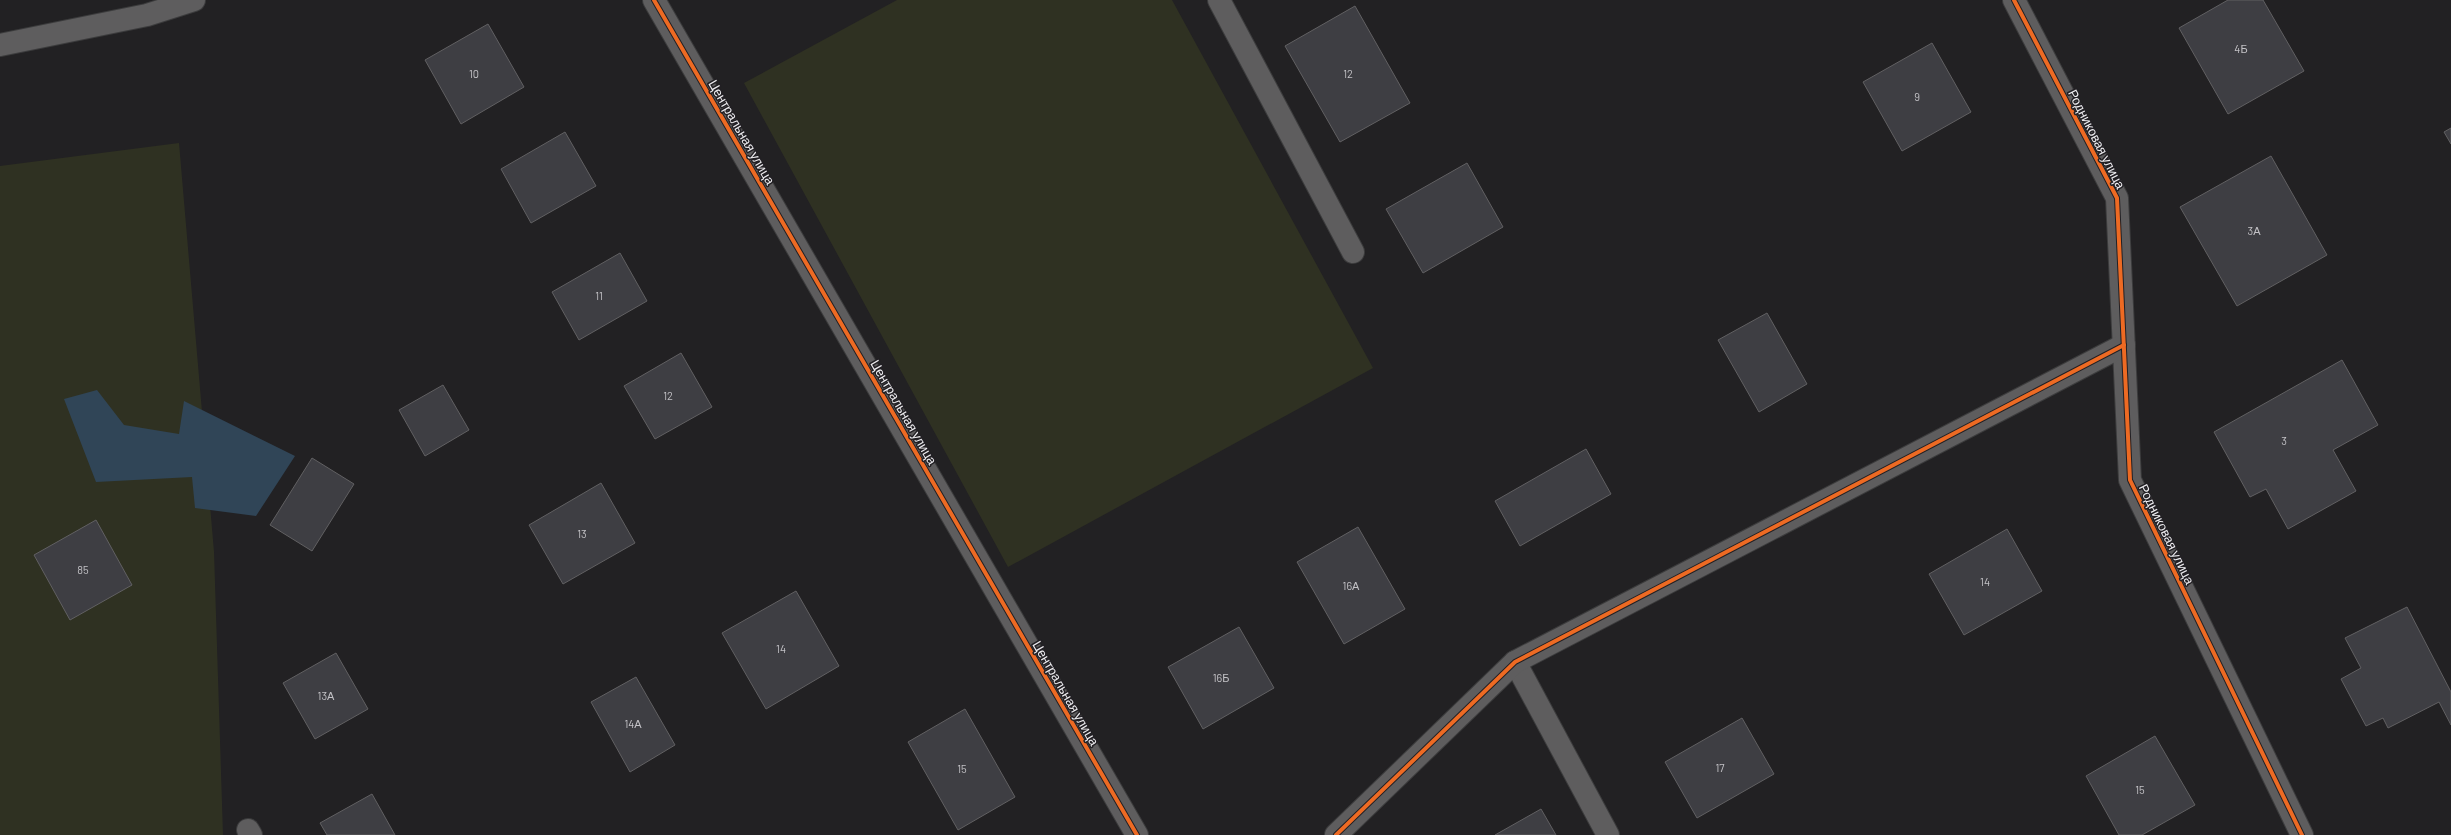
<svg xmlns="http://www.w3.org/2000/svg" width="2451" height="835" viewBox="0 0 2451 835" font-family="Barlow,sans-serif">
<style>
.green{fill:#2f3122}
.water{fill:#304557}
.building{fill:#3e3e43;stroke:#616062}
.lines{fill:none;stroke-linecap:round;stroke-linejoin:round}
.minor-casing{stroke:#3c3c3d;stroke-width:24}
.secondary-casing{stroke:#3c3c3d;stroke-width:24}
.minor{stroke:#5e5d5e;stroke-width:22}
.secondary{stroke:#5e5d5e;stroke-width:22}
.cycleway-casing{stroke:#222024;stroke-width:6}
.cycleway{stroke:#ed6a23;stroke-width:4}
.labels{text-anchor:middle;stroke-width:3;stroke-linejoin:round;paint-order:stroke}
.number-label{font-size:11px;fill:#c3c2c6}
.street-label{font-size:13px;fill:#efeef1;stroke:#222024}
</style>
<rect width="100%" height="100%" fill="#222123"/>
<g class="green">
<path d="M897,0H1172L1373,368L1008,567L744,83Z"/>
<path d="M179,143L214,552L223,835H0V166Z"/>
</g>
<path class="water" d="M97,390L124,425L179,434L184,401L295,456L256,516L195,508L192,477L96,482L64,399Z"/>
<g class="building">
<path d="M2228,0H2263L2304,71L2228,114L2179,28Z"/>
<path d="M1355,6L1410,103L1340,142L1285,46Z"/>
<path d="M488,24L524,87L461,124L425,60Z"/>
<path d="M1932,43L1971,112L1902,151L1863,82Z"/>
<path d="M2451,128V144L2444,132Z"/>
<path d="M565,132L596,186L531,223L501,169Z"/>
<path d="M2271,156L2327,255L2237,306L2180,207Z"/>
<path d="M1467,163L1503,227L1423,273L1386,209Z"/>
<path d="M620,253L647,301L579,340L552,292Z"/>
<path d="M1767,313L1807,384L1759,412L1718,340Z"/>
<path d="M681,353L712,407L655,439L624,386Z"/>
<path d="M2342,360L2378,425L2333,450L2356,491L2288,529L2266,489L2250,497L2214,432Z"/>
<path d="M443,385L469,430L425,456L399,410Z"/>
<path d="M1586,449L1611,494L1520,546L1495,501Z"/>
<path d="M312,458L354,484L312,551L270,525Z"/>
<path d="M601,483L635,543L563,584L529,525Z"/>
<path d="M96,520L132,585L70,620L34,555Z"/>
<path d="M1358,527L1405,609L1344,644L1297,562Z"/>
<path d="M2007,529L2042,591L1964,635L1929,574Z"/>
<path d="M796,591L839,666L766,709L722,633Z"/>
<path d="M2407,607L2451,692V725L2439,702L2388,728L2383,718L2366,726L2341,679L2361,668L2345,638Z"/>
<path d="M1239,627L1274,688L1203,729L1168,667Z"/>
<path d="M336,653L368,709L315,739L283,683Z"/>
<path d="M636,677L675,745L630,772L591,702Z"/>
<path d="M965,709L1015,797L958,830L908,742Z"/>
<path d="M1742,718L1774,774L1697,818L1665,762Z"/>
<path d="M2155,736L2195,805L2142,835H2119L2086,776Z"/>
<path d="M372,794L395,835H327L320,823Z"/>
<path d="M1541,809L1556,835H1495Z"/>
</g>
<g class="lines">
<defs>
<g id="minor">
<path d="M654,0L1137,835"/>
<path d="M1219,0L1353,252"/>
<path d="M2014,0L2117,198L2130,480L2302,835"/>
<path d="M1515,662L1608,835"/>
<path d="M248,830L251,835"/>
<path d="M1336,835L1515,662L2124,345"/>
</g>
<path id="secondary" d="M0,45L147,15L194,0"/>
</defs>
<use href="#minor" class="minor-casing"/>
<use href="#secondary" class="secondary-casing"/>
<use href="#minor" class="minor"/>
<use href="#secondary" class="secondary"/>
<defs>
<g id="cycleway">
<path d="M654,0L1137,835"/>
<path d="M2014,0L2117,198L2130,480L2302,835"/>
<path d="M1336,835L1515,662L2124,345"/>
</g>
</defs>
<use href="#cycleway" class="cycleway-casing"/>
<use href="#cycleway" class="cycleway"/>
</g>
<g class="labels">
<g class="number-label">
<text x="2241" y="53">4Б</text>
<text x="474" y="78">10</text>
<text x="1348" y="78">12</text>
<text x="1917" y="101">9</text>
<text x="2254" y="235">3А</text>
<text x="599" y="300">11</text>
<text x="668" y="400">12</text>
<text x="2284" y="445">3</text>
<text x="582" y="538">13</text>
<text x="83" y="574">85</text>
<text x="1985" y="586">14</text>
<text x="1351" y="590">16А</text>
<text x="781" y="653">14</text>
<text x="1221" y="682">16Б</text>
<text x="326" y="700">13А</text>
<text x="633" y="728">14А</text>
<text x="1720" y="772">17</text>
<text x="962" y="773">15</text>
<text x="2140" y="794">15</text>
</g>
<g class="street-label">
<text transform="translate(742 132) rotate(60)" y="5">Центральная улица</text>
<text transform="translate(2097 139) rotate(63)" y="5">Родниковая улица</text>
<text transform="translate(904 412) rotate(60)" y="5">Центральная улица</text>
<text transform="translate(2167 534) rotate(64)" y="5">Родниковая улица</text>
<text transform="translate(1066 693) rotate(60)" y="5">Центральная улица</text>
</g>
</g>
</svg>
